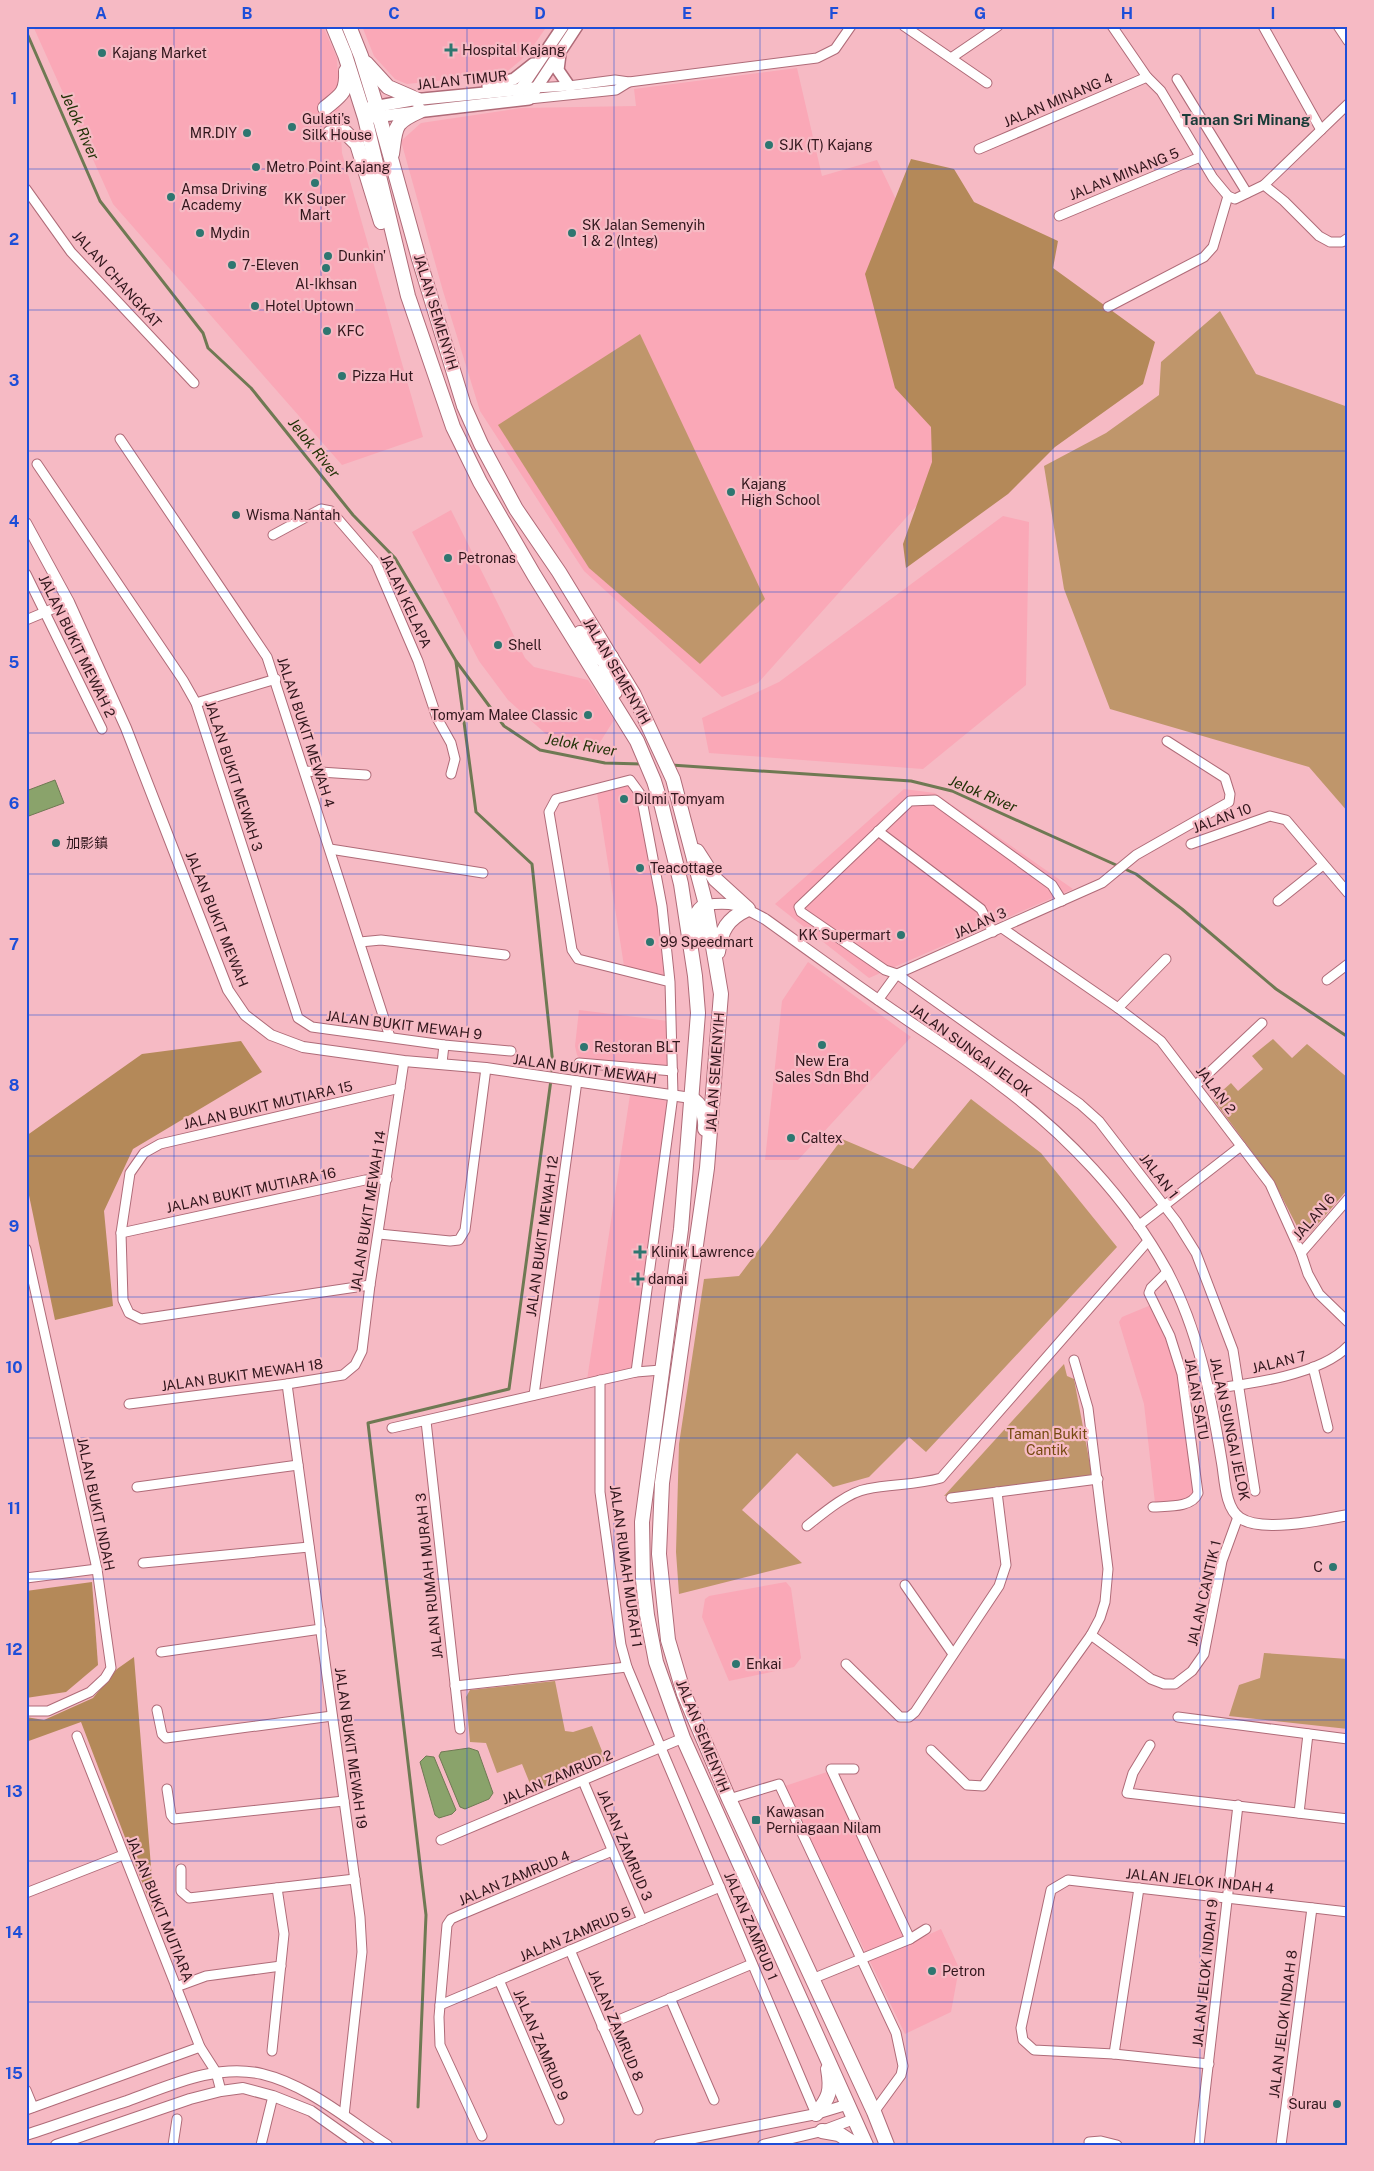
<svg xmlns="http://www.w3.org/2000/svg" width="1374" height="2171" viewBox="0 0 1374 2171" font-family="'Public Sans','Noto Sans SC',sans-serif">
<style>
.built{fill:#faa8b7}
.green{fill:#bf966b}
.forest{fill:#b48959}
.water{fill:#8aa36b;stroke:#6f7953}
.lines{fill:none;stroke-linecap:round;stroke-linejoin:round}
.stream{stroke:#6f7953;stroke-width:3}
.minor-casing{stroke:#af6b78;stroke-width:11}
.tertiary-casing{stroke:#af6b78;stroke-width:12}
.secondary-casing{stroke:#af6b78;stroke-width:14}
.primary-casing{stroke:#af6b78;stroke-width:16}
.minor{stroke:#fff;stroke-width:9}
.tertiary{stroke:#fff;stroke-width:10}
.secondary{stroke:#fff;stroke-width:11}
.primary{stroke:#fff;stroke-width:14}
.grid{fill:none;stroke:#1d4ed8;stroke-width:1;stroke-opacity:0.55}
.poi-dot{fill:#2e7670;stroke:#f6bac4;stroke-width:2}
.labels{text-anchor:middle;stroke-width:4.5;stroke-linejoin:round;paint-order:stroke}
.poi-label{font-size:14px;fill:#31161c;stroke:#f6bac4;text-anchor:start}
.street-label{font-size:14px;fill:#31161c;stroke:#f6bac4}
.park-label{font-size:14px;fill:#754a11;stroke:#f6bac4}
.neighbourhood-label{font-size:15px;font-weight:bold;fill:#1a3c39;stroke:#f6bac4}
.water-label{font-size:15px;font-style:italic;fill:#223207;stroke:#f6bac4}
.neatline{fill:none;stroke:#1d4ed8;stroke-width:2}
.grid-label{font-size:16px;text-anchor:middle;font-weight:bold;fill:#1d4ed8}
</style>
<rect width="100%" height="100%" fill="#f6bac4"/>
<g class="built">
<path d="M33,26H323L337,58L342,153L423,437L342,465L113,204Z"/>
<path d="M362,26H547L534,45L521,60L504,74L407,84L395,79L374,56Z"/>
<path d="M797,68L822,176L877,160L999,414L758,683L722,697L584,571L480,411L443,291L401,141L421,123L521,108L636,106L634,89Z"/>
<path d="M451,510L525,658L534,667L588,680L614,720L597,747L546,734L508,700L479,661L412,532Z"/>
<path d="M1003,516L1029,522L1026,685L923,769L709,753L702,718L779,682Z"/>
<path d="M631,784L639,795L658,905L666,978L624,966L597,793Z"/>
<path d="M904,789L935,793L1073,889L869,978L775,904Z"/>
<path d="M808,962L911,1037L798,1160H765L782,1001Z"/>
<path d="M579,1010L668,1021L669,1067L581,1060L577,1055L575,1046Z"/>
<path d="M630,1095L668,1101L633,1368L587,1380Z"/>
<path d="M1151,1305L1167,1339L1178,1376L1194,1493L1189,1499L1155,1503L1144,1404L1119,1322L1122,1317Z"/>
<path d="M786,1582L791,1588L801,1658L794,1667L729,1681L702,1617L705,1599L709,1596Z"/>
<path d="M827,1772L908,1944L941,1929L959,1968L951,2012L905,2034L785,1786Z"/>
</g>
<g class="green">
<path d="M1220,311L1256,374L1348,407V812L1309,767L1110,709L1064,589L1044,466L1106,433L1159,395L1161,362Z"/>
<path d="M640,334L765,599L700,664L589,568L498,425Z"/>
<path d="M1273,1039L1292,1058L1307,1044L1348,1078V1189L1310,1233L1300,1232L1273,1180L1213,1099L1231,1083L1238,1091L1263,1069L1252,1056Z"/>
<path d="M971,1099L1041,1153L1117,1247L926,1452L909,1437L869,1477L833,1487L797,1453L742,1510L802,1563L679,1594L676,1552L679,1444L704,1279L739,1276L842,1139L913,1169Z"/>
<path d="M1064,1364L1067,1376L1074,1379L1092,1475L944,1496Z"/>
<path d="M1264,1653L1348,1659V1729L1229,1716L1239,1685L1260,1678Z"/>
<path d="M555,1681L565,1731L573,1732L592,1726L606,1761L533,1791L522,1764L497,1773L486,1743L470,1742L466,1697L470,1690Z"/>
</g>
<g class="forest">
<path d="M911,159L954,169L974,202L1058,241L1053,268L1155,342L1143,384L1055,447L1008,494L906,568L903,544L932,462L931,427L895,388L865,274Z"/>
<path d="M241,1041L262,1072L133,1149L104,1211L113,1306L55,1320L26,1181V1136L142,1054Z"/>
<path d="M92,1582L98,1665L66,1692L26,1698V1591Z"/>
<path d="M134,1657L155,1916L81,1722L26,1742V1717L44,1720L93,1698L117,1669Z"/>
</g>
<g class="water">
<path d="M55,780L64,803L26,817V791Z"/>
<path d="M469,1748L478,1751L493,1793L489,1799L465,1809L460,1807L439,1756L441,1752Z"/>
<path d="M426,1756L434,1757L456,1810L452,1814L439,1818L435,1815L420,1762Z"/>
</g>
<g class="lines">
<g class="stream">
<path d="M26,31L100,201L203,333L208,348L251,388L353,515L395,558L456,661L504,726L540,750L605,763L642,764"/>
<path d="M671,765L911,781L952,791L1136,874L1182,909L1276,989L1348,1037"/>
<path d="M418,2107L426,1915L368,1423L509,1389L553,1065L532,864L476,812L456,662"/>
</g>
<defs>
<g id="minor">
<path d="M904,26L987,83"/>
<path d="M1112,26L1147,77L1161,91L1213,178L1228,196L1235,199L1264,185L1348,104"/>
<path d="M1263,26L1321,130"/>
<path d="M1338,26L1348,41"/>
<path d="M951,58L998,26"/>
<path d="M1177,79L1247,193"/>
<path d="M535,88L569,86L615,80L629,82L817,58L835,49L851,26"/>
<path d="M529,99L616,90L629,82"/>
<path d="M979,149L1147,77"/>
<path d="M1264,185L1284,201L1319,236L1330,242H1342L1348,238"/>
<path d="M26,189L71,252L194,383"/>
<path d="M1059,216L1200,157"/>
<path d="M1108,307L1204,257L1213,247L1228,196"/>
<path d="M120,439L267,657L390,1037"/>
<path d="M37,464L183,680L196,703L298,1018L312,1027L444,1045L511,1051"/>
<path d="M273,535L321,509L331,511L376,563L418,661L437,718L451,743L455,759L451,774"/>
<path d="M26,574L102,729"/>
<path d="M26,620L69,602"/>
<path d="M196,703L276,679"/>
<path d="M305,771L366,775"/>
<path d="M878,831L981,909L993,932"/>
<path d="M1191,844L1270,816L1286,820L1348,893"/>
<path d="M330,849L483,873"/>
<path d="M1062,901L1052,885L935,800L910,801L799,907L801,912L885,970L897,974L1080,1104L1099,1121L1176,1221L1196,1253L1233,1350L1255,1491"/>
<path d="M1278,901L1323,865"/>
<path d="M1002,928L1118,1008L1161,1041L1270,1184L1301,1253L1308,1274L1319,1294L1348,1322"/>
<path d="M360,942L381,940L505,955"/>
<path d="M1327,980L1348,964"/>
<path d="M878,1000L897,974L1102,883L1136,855L1229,802L1230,794L1225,778L1167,741"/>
<path d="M1118,1008L1166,959"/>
<path d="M442,1063L444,1045"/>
<path d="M579,1063L673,1071"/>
<path d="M1196,1085L1262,1023"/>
<path d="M1138,1226L1241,1146"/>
<path d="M121,1233L365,1180L387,1179"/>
<path d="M379,1234L450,1241L459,1240L465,1230L486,1068"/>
<path d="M26,1249L97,1569L111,1668L105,1678L90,1692L48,1711H26"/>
<path d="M1301,1253L1348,1199"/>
<path d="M370,1285L141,1319L129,1313L123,1300L121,1233L130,1173L144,1153L160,1144L400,1088"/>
<path d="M1313,1367L1328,1428"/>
<path d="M636,1372L673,1095L670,982L662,906L641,795L630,780L556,799L549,812L572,950L578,959L670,982"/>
<path d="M600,1380V1492L621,1645L627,1667L661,1748L816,2114"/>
<path d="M287,1384L360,1917L362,1952L344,2116"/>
<path d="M1210,1389C1249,1384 1321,1375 1348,1346"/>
<path d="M534,1395L577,1081"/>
<path d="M129,1404L287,1384L343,1375L355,1365L362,1351L370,1285L404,1061"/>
<path d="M426,1421L460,1729"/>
<path d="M392,1428L636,1372L661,1370"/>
<path d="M137,1487L298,1465"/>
<path d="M951,1498L1098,1479"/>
<path d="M1153,1507C1168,1506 1192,1508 1198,1493L1182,1374L1170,1336L1149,1293L1151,1288L1167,1272"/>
<path d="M807,1526C822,1514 848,1492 867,1489C892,1484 917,1485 941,1478L1148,1241"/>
<path d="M143,1563L309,1547"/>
<path d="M26,1578L97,1569"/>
<path d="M905,1585L953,1654"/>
<path d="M1091,1635L1151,1679L1164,1684H1175L1192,1671L1204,1654L1222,1561L1238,1517"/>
<path d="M161,1652L321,1629"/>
<path d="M846,1664L900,1717H909L915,1712L999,1586L1006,1565L997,1492"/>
<path d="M455,1686L627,1667"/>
<path d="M157,1710L162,1734L166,1738L332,1716"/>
<path d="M1178,1717L1348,1739"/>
<path d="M77,1736L200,2047L216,2072L221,2091"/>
<path d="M1150,1745L1133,1773L1127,1793L1348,1819"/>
<path d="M931,1750L967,1785L983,1786L1091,1635L1100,1618L1105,1602L1108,1569L1088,1408L1074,1360"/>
<path d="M854,1769H831L910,1939"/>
<path d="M583,1781L642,1920"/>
<path d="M167,1789L171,1815L174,1819L344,1801"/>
<path d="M729,1799L779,1784L896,2033L903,2066L901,2075L874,2112"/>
<path d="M1299,1813L1308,1734"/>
<path d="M441,1840L683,1738"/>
<path d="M181,1869V1891L189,1898L355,1879"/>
<path d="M26,1893L123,1855"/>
<path d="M570,1950L638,2110"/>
<path d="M812,1979L910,1939L926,1929"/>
<path d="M499,1980L559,2120"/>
<path d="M176,1987L206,1976L281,1966"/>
<path d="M670,1998L714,2100"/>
<path d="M440,2005L720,1887"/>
<path d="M602,2027L752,1964"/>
<path d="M272,2051L284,1934L277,1888"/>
<path d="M1114,2054L1139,1888"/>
<path d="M1209,2064L1114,2054L1034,2050L1023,2040L1021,2028L1051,1890L1068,1880L1348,1912"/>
<path d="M26,2090L33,2107"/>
<path d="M26,2110L200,2047"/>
<path d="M482,2136L440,2045L439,2017L447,1925L451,1919L460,1915L612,1851"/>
<path d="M1089,2142L1101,2141L1117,2145"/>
<path d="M173,2145L177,2119"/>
<path d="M261,2145L273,2096"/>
<path d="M1199,2145L1238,1805"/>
<path d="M1281,2145L1312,1908"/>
</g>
<g id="tertiary">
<path d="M26,523L69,602L126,728L228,990L245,1015L271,1035L303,1047L404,1061L486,1068L691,1098"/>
<path d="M706,905C734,901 741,906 765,919C811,952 856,985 903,1017C935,1039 969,1061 1000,1085C1066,1134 1127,1198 1167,1271C1199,1331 1211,1396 1222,1463C1225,1480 1225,1508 1240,1518C1262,1533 1322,1520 1348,1515"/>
<path d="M26,2135C60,2124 93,2112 127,2101C169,2086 216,2063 262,2074C308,2085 348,2120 387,2145"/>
<path d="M56,2145L190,2099L221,2091L243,2088L273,2096L311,2111L359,2145"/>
<path d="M659,2145L816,2114L849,2104"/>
<path d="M763,2145L822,2131L854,2119"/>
</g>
<g id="secondary">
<path d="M560,54L558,70L569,86"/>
<path d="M488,86L514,79L533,64"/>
<path d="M518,93L563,26"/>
<path d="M368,108L412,100L535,88"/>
<path d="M365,118L529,99L577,26"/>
</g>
<g id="primary">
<path d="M333,26L345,55L365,118L408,296L453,427L480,482L534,575L637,741L654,781L662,807L681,884L695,976L698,1013L681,1229L642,1522L643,1580L647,1615L656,1662L683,1738L866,2145"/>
<path d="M349,26L361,56L377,108L419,259L464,406L481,444L516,509L559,572L634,695L673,779L706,905L721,994L707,1168L662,1483L659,1554L668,1640L684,1694L729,1799L874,2112L887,2145"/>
<path d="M366,63L388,87L418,100"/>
<path d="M325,108C341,95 347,93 346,71"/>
<path d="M330,133L345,132L357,144L381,222"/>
<path d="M392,154C396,127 393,123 420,111"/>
<path d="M580,633L599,658L611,657"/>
<path d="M611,657L605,663L608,680L615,692"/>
<path d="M697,851L715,879L748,909C727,919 721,930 718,952"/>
<path d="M698,939C697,924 691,913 706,905"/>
<path d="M691,1098C702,1105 706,1115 705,1129"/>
<path d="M816,2114C829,2098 832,2091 828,2069"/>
<path d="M822,2131L839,2134L856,2145"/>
</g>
</defs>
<use href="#minor" class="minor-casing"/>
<use href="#tertiary" class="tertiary-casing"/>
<use href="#secondary" class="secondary-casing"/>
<use href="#primary" class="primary-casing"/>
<use href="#minor" class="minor"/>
<use href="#tertiary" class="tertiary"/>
<use href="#secondary" class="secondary"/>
<use href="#primary" class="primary"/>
</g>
<path class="grid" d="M174,26V2145M321,26V2145M467,26V2145M614,26V2145M760,26V2145M907,26V2145M1053,26V2145M1200,26V2145M26,169H1348M26,310H1348M26,451H1348M26,592H1348M26,733H1348M26,874H1348M26,1015H1348M26,1156H1348M26,1297H1348M26,1438H1348M26,1579H1348M26,1720H1348M26,1861H1348M26,2002H1348"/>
<g class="poi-dot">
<path d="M448.5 42.5h5v5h5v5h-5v5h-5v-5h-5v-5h5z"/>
<circle cx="102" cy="53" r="5"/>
<circle cx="292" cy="127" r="5"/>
<circle cx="247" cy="133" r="5"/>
<circle cx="769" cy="145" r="5"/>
<circle cx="256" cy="167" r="5"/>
<circle cx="315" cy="183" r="5"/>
<circle cx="171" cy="197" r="5"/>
<circle cx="200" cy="233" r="5"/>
<circle cx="572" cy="233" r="5"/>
<circle cx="328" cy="256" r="5"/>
<circle cx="232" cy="265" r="5"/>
<circle cx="326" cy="268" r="5"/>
<circle cx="255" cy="306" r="5"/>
<circle cx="327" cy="331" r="5"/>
<circle cx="342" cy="376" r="5"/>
<circle cx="731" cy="492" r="5"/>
<circle cx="236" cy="515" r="5"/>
<circle cx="448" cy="558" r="5"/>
<circle cx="498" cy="645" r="5"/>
<circle cx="588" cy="715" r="5"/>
<circle cx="624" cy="799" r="5"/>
<circle cx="56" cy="843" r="5"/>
<circle cx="640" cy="868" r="5"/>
<circle cx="901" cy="935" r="5"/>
<circle cx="650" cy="942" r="5"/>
<circle cx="822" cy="1045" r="5"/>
<circle cx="584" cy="1047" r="5"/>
<circle cx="791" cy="1138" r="5"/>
<path d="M637.5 1244.5h5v5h5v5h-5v5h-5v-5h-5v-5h5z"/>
<path d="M635.5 1271.5h5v5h5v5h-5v5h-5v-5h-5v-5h5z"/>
<circle cx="1333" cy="1567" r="5"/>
<circle cx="736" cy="1664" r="5"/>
<rect x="751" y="1815" width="10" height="10" rx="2.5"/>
<circle cx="932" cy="1971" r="5"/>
<circle cx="1337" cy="2104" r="5"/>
</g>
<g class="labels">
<g class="poi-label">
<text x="462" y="55">Hospital Kajang</text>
<text x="112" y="58">Kajang Market</text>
<text x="302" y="124">Gulati's<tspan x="302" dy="16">Silk House</tspan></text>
<text x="237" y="138" text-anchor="end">MR.DIY</text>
<text x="779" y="150">SJK (T) Kajang</text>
<text x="266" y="172">Metro Point Kajang</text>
<text x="181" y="194">Amsa Driving<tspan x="181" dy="16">Academy</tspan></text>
<text x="315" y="204" text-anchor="middle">KK Super<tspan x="315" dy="16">Mart</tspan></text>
<text x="582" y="230">SK Jalan Semenyih<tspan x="582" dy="16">1 &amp; 2 (Integ)</tspan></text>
<text x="210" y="238">Mydin</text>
<text x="338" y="261">Dunkin'</text>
<text x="242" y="270">7-Eleven</text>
<text x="326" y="289" text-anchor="middle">Al-Ikhsan</text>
<text x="265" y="311">Hotel Uptown</text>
<text x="337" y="336">KFC</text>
<text x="352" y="381">Pizza Hut</text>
<text x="741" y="489">Kajang<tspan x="741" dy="16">High School</tspan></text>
<text x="246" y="520">Wisma Nantah</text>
<text x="458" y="563">Petronas</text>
<text x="508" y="650">Shell</text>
<text x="578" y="720" text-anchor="end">Tomyam Malee Classic</text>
<text x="634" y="804">Dilmi Tomyam</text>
<text x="66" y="848">加影鎮</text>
<text x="650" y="873">Teacottage</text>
<text x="891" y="940" text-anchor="end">KK Supermart</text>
<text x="660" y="947">99 Speedmart</text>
<text x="594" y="1052">Restoran BLT</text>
<text x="822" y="1066" text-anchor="middle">New Era<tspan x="822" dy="16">Sales Sdn Bhd</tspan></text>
<text x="801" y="1143">Caltex</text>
<text x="651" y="1257">Klinik Lawrence</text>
<text x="648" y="1284">damai</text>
<text x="1323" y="1572" text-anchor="end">C</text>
<text x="746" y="1669">Enkai</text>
<text x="766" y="1817">Kawasan<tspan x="766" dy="16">Perniagaan Nilam</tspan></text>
<text x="942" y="1976">Petron</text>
<text x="1327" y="2109" text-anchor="end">Surau</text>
</g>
<g class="street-label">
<text transform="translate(462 80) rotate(-6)" y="5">JALAN TIMUR</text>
<text transform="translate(1058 100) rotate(-23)" y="5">JALAN MINANG 4</text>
<text transform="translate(1124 174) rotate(-22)" y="5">JALAN MINANG 5</text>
<text transform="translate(117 279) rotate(48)" y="5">JALAN CHANGKAT</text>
<text transform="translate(436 312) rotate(73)" y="5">JALAN SEMENYIH</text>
<text transform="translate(406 601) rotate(65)" y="5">JALAN KELAPA</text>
<text transform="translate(77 646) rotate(64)" y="5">JALAN BUKIT MEWAH 2</text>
<text transform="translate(617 671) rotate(60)" y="5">JALAN SEMENYIH</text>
<text transform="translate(306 732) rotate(72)" y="5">JALAN BUKIT MEWAH 4</text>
<text transform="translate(234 776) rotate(72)" y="5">JALAN BUKIT MEWAH 3</text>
<text transform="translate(1222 818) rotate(-20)" y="5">JALAN 10</text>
<text transform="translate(217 919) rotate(68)" y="5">JALAN BUKIT MEWAH</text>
<text transform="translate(980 923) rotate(-24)" y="5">JALAN 3</text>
<text transform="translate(404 1025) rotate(7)" y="5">JALAN BUKIT MEWAH 9</text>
<text transform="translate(971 1050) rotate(36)" y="5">JALAN SUNGAI JELOK</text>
<text transform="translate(585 1069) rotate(8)" y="5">JALAN BUKIT MEWAH</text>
<text transform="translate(715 1072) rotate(-86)" y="5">JALAN SEMENYIH</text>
<text transform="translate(1216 1090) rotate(53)" y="5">JALAN 2</text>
<text transform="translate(268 1105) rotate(-13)" y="5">JALAN BUKIT MUTIARA 15</text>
<text transform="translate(1159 1176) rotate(52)" y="5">JALAN 1</text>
<text transform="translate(251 1190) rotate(-12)" y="5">JALAN BUKIT MUTIARA 16</text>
<text transform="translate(368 1211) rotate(-81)" y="5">JALAN BUKIT MEWAH 14</text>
<text transform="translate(1314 1217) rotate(-49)" y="5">JALAN 6</text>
<text transform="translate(542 1236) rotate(-82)" y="5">JALAN BUKIT MEWAH 12</text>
<text transform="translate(1279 1362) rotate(-14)" y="5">JALAN 7</text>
<text transform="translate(242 1375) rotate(-8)" y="5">JALAN BUKIT MEWAH 18</text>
<text transform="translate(1197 1399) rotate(80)" y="5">JALAN SATU</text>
<text transform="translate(1230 1429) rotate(78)" y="5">JALAN SUNGAI JELOK</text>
<text transform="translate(96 1504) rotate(78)" y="5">JALAN BUKIT INDAH</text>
<text transform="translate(626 1566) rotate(82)" y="5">JALAN RUMAH MURAH 1</text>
<text transform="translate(429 1576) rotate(-96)" y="5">JALAN RUMAH MURAH 3</text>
<text transform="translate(1204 1593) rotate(-77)" y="5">JALAN CANTIK 1</text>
<text transform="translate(703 1736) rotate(68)" y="5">JALAN SEMENYIH</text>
<text transform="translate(351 1748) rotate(82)" y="5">JALAN BUKIT MEWAH 19</text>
<text transform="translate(557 1777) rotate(-23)" y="5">JALAN ZAMRUD 2</text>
<text transform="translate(625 1845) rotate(67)" y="5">JALAN ZAMRUD 3</text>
<text transform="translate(514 1878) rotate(-23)" y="5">JALAN ZAMRUD 4</text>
<text transform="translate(1200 1881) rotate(6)" y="5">JALAN JELOK INDAH 4</text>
<text transform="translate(160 1909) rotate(68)" y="5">JALAN BUKIT MUTIARA</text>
<text transform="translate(751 1926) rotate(67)" y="5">JALAN ZAMRUD 1</text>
<text transform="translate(575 1934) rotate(-23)" y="5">JALAN ZAMRUD 5</text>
<text transform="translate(1205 1973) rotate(-84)" y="5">JALAN JELOK INDAH 9</text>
<text transform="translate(1283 2024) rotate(-83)" y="5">JALAN JELOK INDAH 8</text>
<text transform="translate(616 2025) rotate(67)" y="5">JALAN ZAMRUD 8</text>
<text transform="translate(541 2045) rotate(67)" y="5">JALAN ZAMRUD 9</text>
</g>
<g class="park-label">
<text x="1047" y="1439">Taman Bukit<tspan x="1047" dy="16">Cantik</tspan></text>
</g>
<g class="neighbourhood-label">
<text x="1246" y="125">Taman Sri Minang</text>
</g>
<g class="water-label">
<text transform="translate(80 126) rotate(66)" y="5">Jelok River</text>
<text transform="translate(314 448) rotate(51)" y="5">Jelok River</text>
<text transform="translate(581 745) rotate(10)" y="5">Jelok River</text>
<text transform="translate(983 794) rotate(23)" y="5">Jelok River</text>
</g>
</g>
<rect width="1374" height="2171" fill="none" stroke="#f6bac4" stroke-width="55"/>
<rect x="28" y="28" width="1318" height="2116" class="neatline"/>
<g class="grid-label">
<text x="101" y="19">A</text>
<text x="247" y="19">B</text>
<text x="394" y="19">C</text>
<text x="540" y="19">D</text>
<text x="687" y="19">E</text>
<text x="834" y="19">F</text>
<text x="980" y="19">G</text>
<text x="1127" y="19">H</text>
<text x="1273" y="19">I</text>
<text x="14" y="104">1</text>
<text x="14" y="245">2</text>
<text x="14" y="386">3</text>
<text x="14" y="527">4</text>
<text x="14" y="668">5</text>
<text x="14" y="809">6</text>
<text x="14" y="950">7</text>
<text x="14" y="1091">8</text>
<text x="14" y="1232">9</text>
<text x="14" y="1373">10</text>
<text x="14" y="1514">11</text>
<text x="14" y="1655">12</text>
<text x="14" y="1797">13</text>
<text x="14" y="1938">14</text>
<text x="14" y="2079">15</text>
</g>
</svg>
